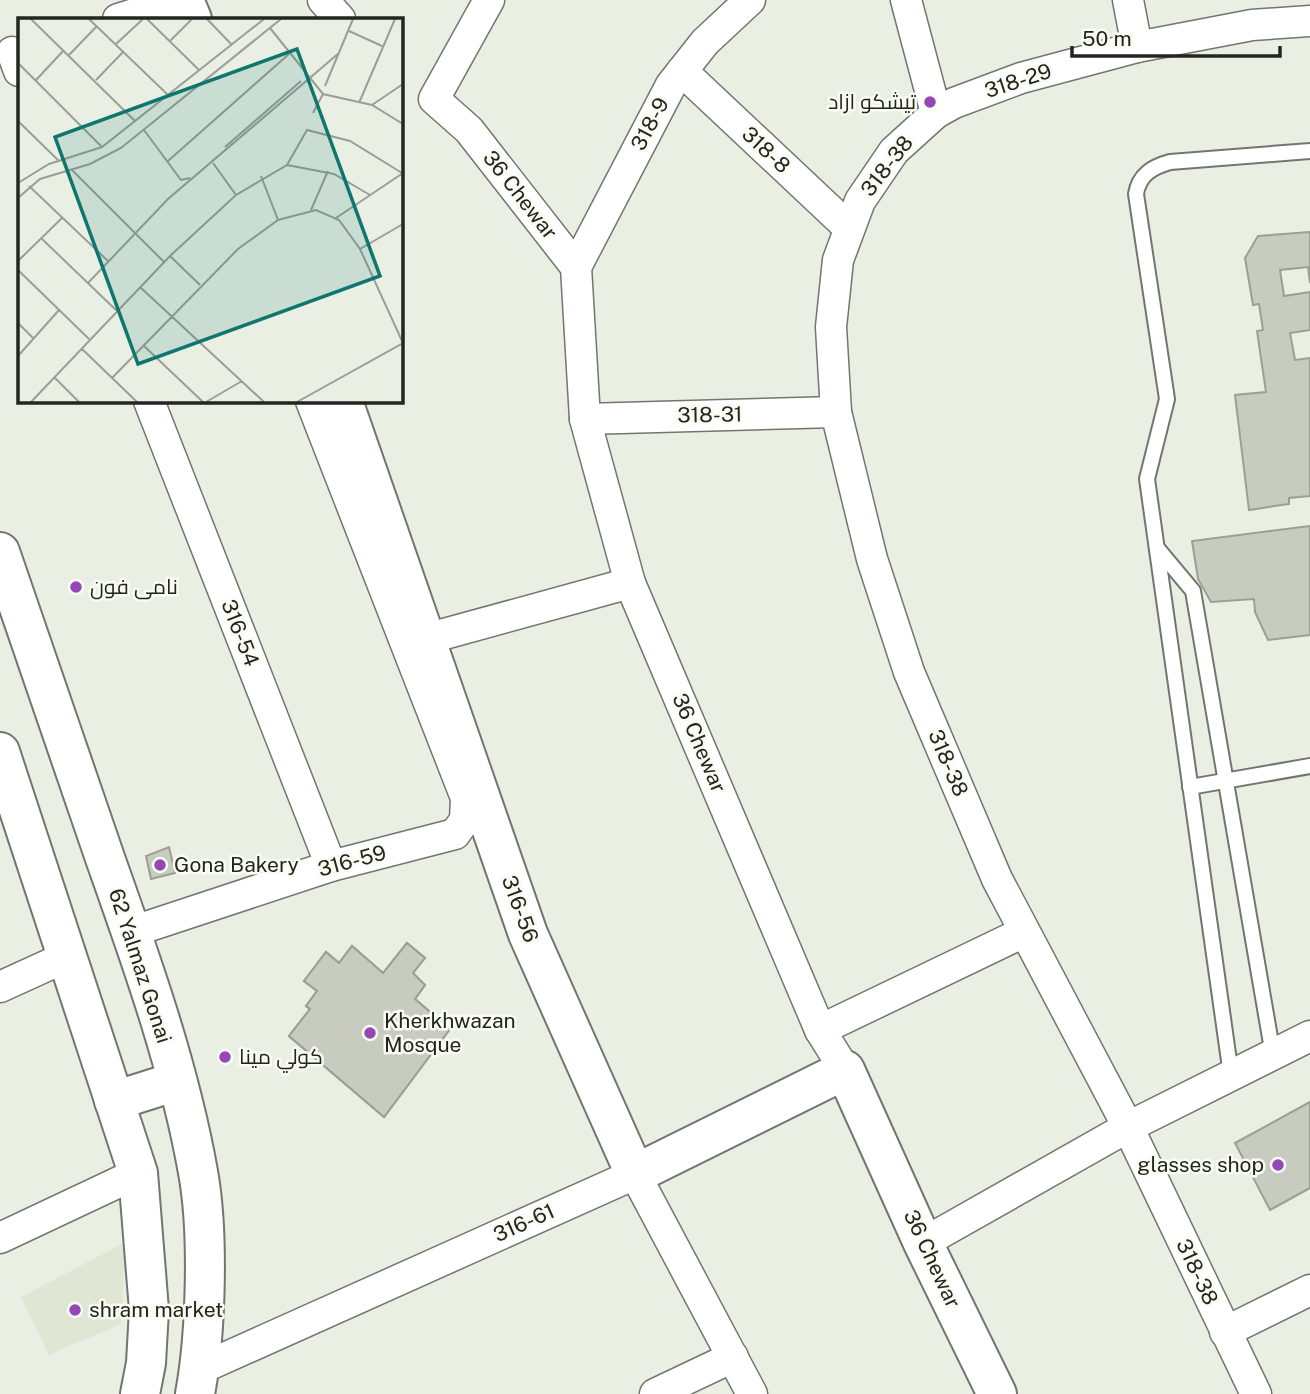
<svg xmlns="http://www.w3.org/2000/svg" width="1310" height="1394" viewBox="0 0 1310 1394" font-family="'Public Sans',Cairo,sans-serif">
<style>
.built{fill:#dfe6d4}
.building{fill:#c7cbc0;stroke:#9b9f94;stroke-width:2}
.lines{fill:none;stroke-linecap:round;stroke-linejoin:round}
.lane-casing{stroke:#72766c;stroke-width:18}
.street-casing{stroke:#72766c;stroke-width:33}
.secondary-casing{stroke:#72766c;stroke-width:42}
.lane{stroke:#fff;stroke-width:14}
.street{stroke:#fff;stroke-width:30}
.secondary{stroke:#fff;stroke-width:38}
.poi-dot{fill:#9547b8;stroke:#f8fcf1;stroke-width:2.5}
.labels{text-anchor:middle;stroke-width:5;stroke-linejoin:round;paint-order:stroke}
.street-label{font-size:21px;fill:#232521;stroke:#f8fcf1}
.poi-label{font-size:21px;fill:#232521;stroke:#f8fcf1;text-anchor:start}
.inset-road{fill:none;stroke:#9a9e96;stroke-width:2}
.view{fill:#0f766e;fill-opacity:0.15;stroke:#0f766e;stroke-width:3.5}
.inset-edge{fill:none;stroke:#232521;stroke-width:3.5}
</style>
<rect width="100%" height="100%" fill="#eaefe4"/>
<path class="built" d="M126,1242L121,1324L49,1355L21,1297Z"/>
<g class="building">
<path d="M1310,232V283L1308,267L1280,270L1284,296L1310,292V330L1290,333L1295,360L1310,358V496L1289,498V504L1249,510L1235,395L1266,392L1257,331L1263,330L1259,304L1253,305L1245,258L1258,236Z"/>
<path d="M1310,526V635L1268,640L1255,612L1254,599L1211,602L1198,579L1192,541Z"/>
<path d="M169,847L175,873L151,879L146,856Z"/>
<path d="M407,943L425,958L413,973L425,985L415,999L450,1029L384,1117L289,1036L310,1009L306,1006L317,991L304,981L326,952L339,963L352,946L383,973Z"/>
<path d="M407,943L425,958L413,973L425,985L415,999L450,1029L384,1117L289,1036L310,1009L306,1006L317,991L304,981L326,952L339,963L352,946L383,973Z"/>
<path d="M1310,1102V1188L1270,1210L1235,1143Z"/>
</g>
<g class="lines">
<defs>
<g id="lane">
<path d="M1157,548L1193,591L1273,1055"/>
<path d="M1190,787L1310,766"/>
<path d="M1231,1075L1147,479L1167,399L1136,194C1139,175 1152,167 1170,162L1310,151"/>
</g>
<g id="street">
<path d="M323,0L340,19"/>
<path d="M489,0L434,99L469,130L576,267L585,419L630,583L820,1030L845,1070"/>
<path d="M906,0L936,113"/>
<path d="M1128,0L1137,47"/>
<path d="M118,19L180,0"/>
<path d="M12,52L19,71"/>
<path d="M682,71L849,228"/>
<path d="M576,267L671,85L705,42L750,0"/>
<path d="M149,401L331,866"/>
<path d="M585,419L836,412"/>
<path d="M426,639L630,583"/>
<path d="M131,932L331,866L455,834L465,820L466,798L311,401"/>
<path d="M0,987L68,956"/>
<path d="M820,1030L1024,932"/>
<path d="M0,1238L138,1173"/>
<path d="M923,1243L1128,1127L1310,1036"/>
<path d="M1225,1332L1310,1290"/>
<path d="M200,1369L635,1174L752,1394"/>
<path d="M655,1394L733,1357"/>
<path d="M1256,1394L1128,1127L997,879L909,672L872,559L836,412L831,327L838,260L860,201L894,151L936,113L954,103L1021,78L1137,47L1252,25L1310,21"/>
</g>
<g id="secondary">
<path d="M184,0L192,19"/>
<path d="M343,401L528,934L635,1174L845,1070L923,1243L997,1394"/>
<path d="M0,552C35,654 70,756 105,858C141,960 179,1065 198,1172C209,1232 206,1334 195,1394"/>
<path d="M0,752L138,1173L149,1310L146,1363L140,1394"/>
<path d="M114,1101L177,1081"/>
</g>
</defs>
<use href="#lane" class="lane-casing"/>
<use href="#street" class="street-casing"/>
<use href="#secondary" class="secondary-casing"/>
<use href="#lane" class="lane"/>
<use href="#street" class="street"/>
<use href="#secondary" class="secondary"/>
</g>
<g class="poi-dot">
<circle cx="930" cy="102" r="7"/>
<circle cx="76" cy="587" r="7"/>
<circle cx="160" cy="865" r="7"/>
<circle cx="370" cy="1033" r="7"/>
<circle cx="225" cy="1057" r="7"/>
<circle cx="1278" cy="1165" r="7"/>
<circle cx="75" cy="1310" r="7"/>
</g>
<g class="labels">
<g class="street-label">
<text transform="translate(1018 81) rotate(-18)" y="7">318-29</text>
<text transform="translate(650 124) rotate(-62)" y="7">318-9</text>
<text transform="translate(766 150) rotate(43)" y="7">318-8</text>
<text transform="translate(887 166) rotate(-52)" y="7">318-38</text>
<text transform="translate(520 195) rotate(52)" y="7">36 Chewar</text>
<text transform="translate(710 415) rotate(-1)" y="7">318-31</text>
<text transform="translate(240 633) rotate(69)" y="7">316-54</text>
<text transform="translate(699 743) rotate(67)" y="7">36 Chewar</text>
<text transform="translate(948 763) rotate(67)" y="7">318-38</text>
<text transform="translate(352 861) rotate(-15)" y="7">316-59</text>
<text transform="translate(520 909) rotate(70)" y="7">316-56</text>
<text transform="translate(140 966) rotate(72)" y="7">62 Yalmaz Gonai</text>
<text transform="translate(524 1223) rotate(-24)" y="7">316-61</text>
<text transform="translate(932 1259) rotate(65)" y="7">36 Chewar</text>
<text transform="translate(1197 1272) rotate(65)" y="7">318-38</text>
</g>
<g class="poi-label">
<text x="916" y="109" text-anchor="end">تيشكو ازاد</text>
<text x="90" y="594">نامی فون</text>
<text x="174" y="872">Gona Bakery</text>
<text x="384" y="1028">Kherkhwazan<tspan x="384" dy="24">Mosque</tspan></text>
<text x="239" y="1064">كولي مينا</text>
<text x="1264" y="1172" text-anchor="end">glasses shop</text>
<text x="89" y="1317">shram market</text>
</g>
</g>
<g transform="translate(18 18)">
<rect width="385" height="385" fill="#eaefe4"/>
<path class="inset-road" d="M13,1L117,103M71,1L150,77M129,1L181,52M189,1L214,27M252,10L305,76L354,87L385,106M331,13L364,28M152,23L174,1M98,26L125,1M51,37L79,8M0,45L84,129M18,62L46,32M78,62L106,33M307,68L335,1M341,85L377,1M354,87L385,66M295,95L305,76M0,103L41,143M126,112L163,162L172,160M207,129L283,63M150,143L271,36M195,145L218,177M269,147L316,156L352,177M54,152L147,245M243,158L260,202M0,165L31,146L84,129L246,1M11,168L90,243M0,180L22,161L72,146L103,130L263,1M293,192L310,153M318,200L385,155M23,220L99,293M342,231L385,206M152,238L182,267M0,243L45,199M0,252L71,321M70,265L150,181L321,35M122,269L246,384M0,305L16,321M125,327L185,384M63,330L119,384M0,338L41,292M36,359L61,384M94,360L220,231L260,202L298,192L321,202L342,231L385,325L279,384M13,384L152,238L218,177L269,147L289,112L332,123L384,155M188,384L224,363"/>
<path class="view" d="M279,31L362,258L120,346L37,119Z"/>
<rect width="385" height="385" class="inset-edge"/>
</g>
<path d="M1072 46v10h208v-10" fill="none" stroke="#232521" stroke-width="3.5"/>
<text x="1082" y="46" font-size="21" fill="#232521" stroke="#f8fcf1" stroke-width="5" paint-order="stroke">50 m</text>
</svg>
